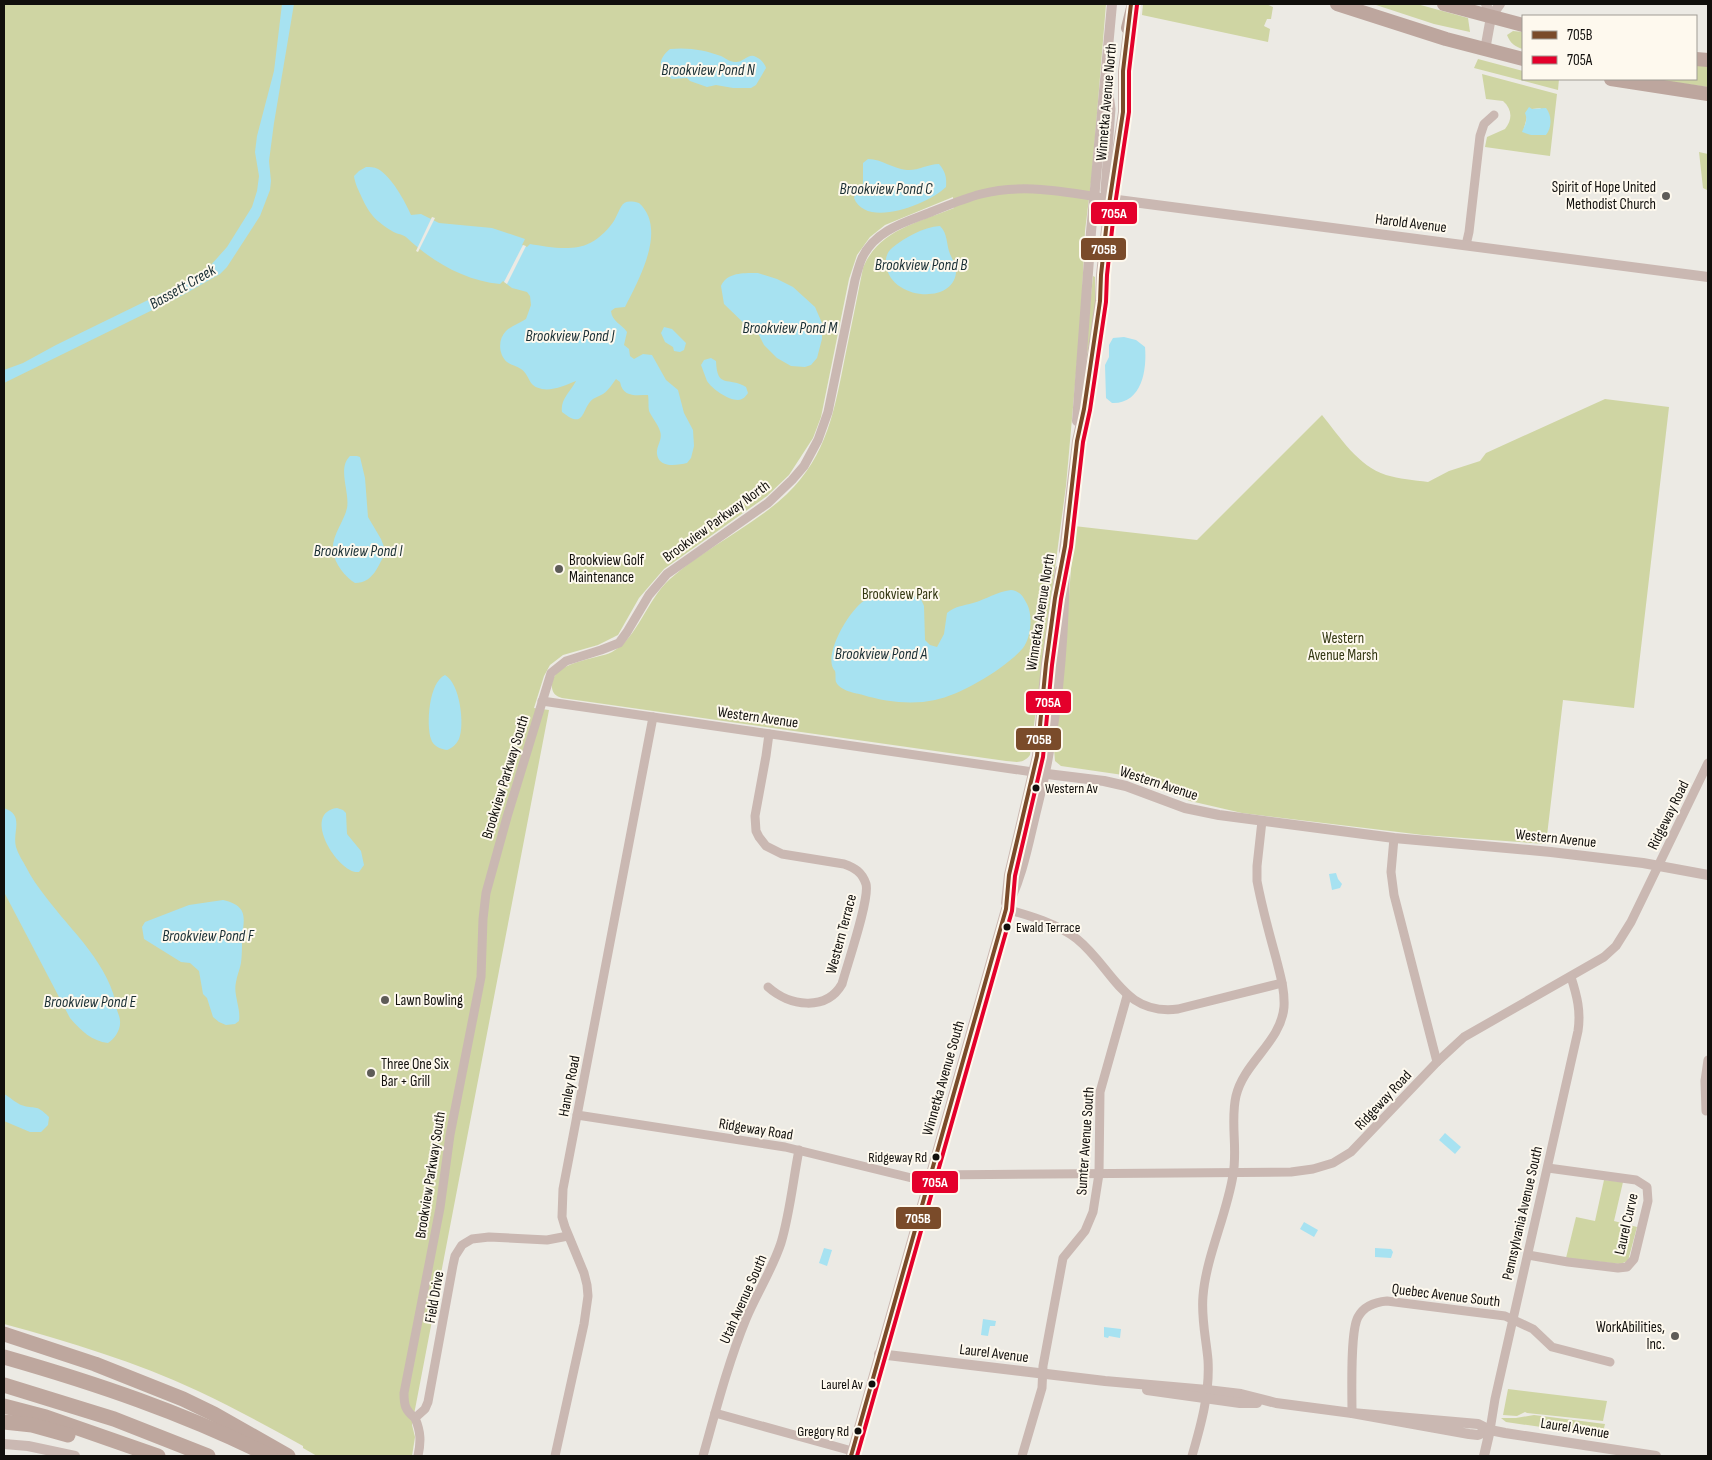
<svg xmlns="http://www.w3.org/2000/svg" width="1712" height="1460" viewBox="0 0 1712 1460" font-family="'Sofia Sans Condensed',sans-serif">
<style>
.green{fill:#cfd5a3;fill-rule:evenodd}
.water{fill:#a7e2f1}
.pier{fill:#eceae4}
.lines{fill:none;stroke-linecap:round;stroke-linejoin:round}
.minor{stroke:#cab8b2;stroke-width:9}
.tertiary{stroke:#cab8b2;stroke-width:10}
.trunk{stroke:#bda69e;stroke-width:14}
.motorway{stroke:#bea79e;stroke-width:15}
.bus-1-casing{stroke:#fef9ee;stroke-width:8}
.bus-2-casing{stroke:#fef9ee;stroke-width:8}
.bus-1{stroke:#7a4b2a;stroke-width:4}
.bus-2{stroke:#e4002b;stroke-width:4}
.poi-dot{fill:#5e5c58;stroke:#fef9ee;stroke-width:2}
.bus-dot{fill:#110f0c;stroke:#fef9ee;stroke-width:2}
.labels{text-anchor:middle;stroke-width:4;stroke-linejoin:round;paint-order:stroke}
.bus-label{font-size:14px;fill:#110f0c;stroke:#fef9ee;text-anchor:end}
.street-label{font-size:15px;fill:#110f0c;stroke:#fef9ee}
.poi-label{font-size:15px;fill:#110f0c;stroke:#fef9ee;text-anchor:start}
.park-label{font-size:15px;fill:#343813;stroke:#fef9ee}
.water-label{font-size:16px;font-style:italic;fill:#1a2f35;stroke:#fef9ee}
.line-badge{stroke:#fef9ee;stroke-width:2}
.badge-label{font-size:14px;text-anchor:middle;font-weight:bold;fill:#fff}
</style>
<rect width="100%" height="100%" fill="#eceae4"/>
<g class="green">
<path d="M4,4H1106L1092,174L1085,231L1081,317L1066,486L1030,755C1023,764 1017,762 1006,761L562,698C556,696 553,694 552,688C549,661 596,660 612,652C638,638 647,599 670,579C706,547 752,527 787,494C827,456 835,408 845,357C851,328 857,298 863,268C878,230 919,222 954,208L953,197L885,225L870,237L857,255L849,279L821,417L813,438L789,475L767,496L664,569L639,598L618,635L598,645L563,655L550,665L544,676L534,708L549,710L412,1425L415,1437L412,1456H317L303,1448V1446C269,1427 234,1408 198,1391C136,1362 70,1342 4,1324Z"/>
<path d="M1143,4H1266L1273,7L1271,19H1267L1264,26L1270,29L1268,42L1142,15Z"/>
<path d="M1373,4H1417L1468,18L1470,32L1434,24Z"/>
<path d="M1513,31L1523,32V49C1515,47 1510,43 1507,35Z"/>
<path d="M1478,59L1523,71V79H1559L1558,90L1474,68Z"/>
<path d="M1696,65L1708,66V87L1650,79H1696Z"/>
<path d="M1482,74L1557,94L1550,156L1485,147L1487,137L1505,129C1513,119 1512,109 1503,101L1486,99ZM1541,108L1523,132L1527,117L1532,109Z"/>
<path d="M1699,152L1708,154V193L1707,190L1703,188Z"/>
<path d="M1093,276L1095,277V314L1083,375Z"/>
<path d="M1605,399L1669,407L1634,708L1563,700L1546,844L1423,835L1242,813L1190,801L1123,775L1061,766L1055,761L1054,749L1064,667L1074,526L1197,540L1322,415C1340,437 1358,466 1386,475C1399,479 1414,480 1428,482L1449,471L1480,461L1486,453Z"/>
<path d="M1061,597L1054,690H1051L1049,665Z"/>
<path d="M1604,1180L1623,1182L1614,1221L1637,1227L1628,1261L1620,1264L1566,1258L1576,1217L1595,1221Z"/>
<path d="M1508,1389L1607,1401L1603,1421L1527,1413L1525,1412L1517,1416L1503,1415Z"/>
<path d="M1534,1415L1605,1424L1603,1432L1596,1435L1506,1422L1501,1418H1516Z"/>
</g>
<g class="water">
<path d="M282,4H294L274,123L269,161L271,181L270,190L260,216L227,267L220,274L183,295L4,383V370L23,363L56,345L189,280L210,266L227,247L252,207L257,191L259,176L255,152L257,136L274,71Z"/>
<path d="M670,49C688,47 705,50 721,56C725,58 730,62 735,62C743,63 749,52 756,57C761,59 765,64 766,68L756,85L751,88H733L716,85L707,87L690,81L687,78L672,79L663,72C658,62 662,56 670,49Z"/>
<path d="M1529,107L1532,109L1546,108C1552,115 1552,128 1546,135H1531L1522,132C1525,125 1528,120 1525,113Z"/>
<path d="M868,159C882,159 893,169 907,170C917,171 928,164 939,164C945,171 947,177 946,187C929,204 866,229 854,198L858,186L863,184V163Z"/>
<path d="M366,167C370,167 374,167 378,169C391,176 405,201 411,215L421,214L439,223L492,228L525,239L522,245L527,247L530,244C548,247 573,252 590,243C600,238 610,228 615,219C622,206 621,198 639,203C668,229 638,281 625,307L615,308L611,311C612,322 622,324 627,332L624,345L629,349L630,356L634,359L643,354L652,355L666,380L678,390L684,413L693,430L694,446L691,458L687,463C678,465 659,469 657,454C656,446 663,440 660,431C658,424 652,418 649,411C648,406 649,401 648,395C636,395 623,398 620,382L616,379C612,384 609,390 603,394C600,396 596,397 593,399C581,408 586,431 562,412C560,400 570,392 576,381C566,385 553,391 542,389C527,386 531,376 521,369C517,366 511,365 507,362C498,354 498,339 506,331C511,326 520,323 526,319L531,305L530,296L527,292L512,288L503,281L500,284C465,281 431,261 406,237C402,234 396,234 392,231C376,221 370,215 362,198C359,191 355,184 354,176L359,171Z"/>
<path d="M940,226C948,234 946,244 950,254C952,259 955,263 956,268C959,305 891,302 886,265C885,259 887,252 892,248C904,238 923,227 940,226Z"/>
<path d="M758,273L777,279L793,287L815,307L822,323V339L817,358L811,365L805,367L791,366L777,358L764,345L759,335L752,331L724,304L721,286C727,272 744,273 758,273Z"/>
<path d="M664,327L672,329L686,343L684,350L680,352L674,351L673,347L665,342L661,333Z"/>
<path d="M1124,337L1136,340L1145,347C1147,370 1142,404 1112,403L1106,398L1105,365L1109,357V345L1113,338Z"/>
<path d="M711,358L716,361C717,390 729,376 746,387L748,393C746,396 743,400 738,400C728,400 712,389 707,381C705,376 703,370 701,365L704,360Z"/>
<path d="M350,456H357L360,457L365,478L368,517L381,539L386,552C378,565 374,583 355,583C345,577 335,564 333,552C331,536 344,522 347,508C350,492 337,468 350,456Z"/>
<path d="M1011,590C1020,591 1023,596 1027,604C1033,615 1031,638 1023,648C1006,668 961,695 935,700C912,705 886,702 863,695C856,693 840,691 836,682C835,679 836,674 835,671C821,657 851,606 867,599C884,591 901,595 920,597L924,606L925,640L930,645L937,647L944,634L947,613C955,606 963,606 973,603C987,599 996,592 1011,590Z"/>
<path d="M445,675C460,683 465,725 459,739C456,745 452,748 447,750C440,749 433,746 431,739C426,724 429,682 445,675Z"/>
<path d="M4,808C25,815 12,832 16,847C18,854 23,861 26,867C31,877 38,887 45,896C71,931 111,965 117,1010C118,1014 120,1017 120,1021C121,1029 115,1039 108,1043C92,1041 81,1031 70,1018L4,892Z"/>
<path d="M337,808L343,810L346,813L347,834L361,851L364,865L359,872C339,875 300,813 337,808Z"/>
<path d="M1336,873L1338,879L1342,884L1340,888L1332,890L1329,874Z"/>
<path d="M223,900C249,906 244,918 242,939C242,947 242,955 241,963C240,969 237,975 236,982C233,995 241,1008 239,1021L235,1024L226,1025L219,1022L213,1017L207,998L203,994L199,971L190,963L181,962L144,939L142,927L145,922L189,905Z"/>
<path d="M4,1094C10,1097 16,1103 21,1105C36,1110 35,1103 49,1117L48,1125L41,1132H30L4,1121Z"/>
<path d="M1445,1133L1461,1147L1455,1154L1439,1140Z"/>
<path d="M1304,1222L1318,1230L1314,1237L1300,1229Z"/>
<path d="M824,1248L832,1250L827,1266L819,1263Z"/>
<path d="M1375,1248L1391,1249L1393,1252L1391,1258L1375,1257Z"/>
<path d="M983,1319L996,1321L995,1326H990L988,1336L981,1335Z"/>
<path d="M1104,1327L1121,1329L1120,1338L1109,1336L1108,1338L1104,1337Z"/>
</g>
<g class="pier">
<path d="M432,217L435,218L418,252L416,251Z"/>
<path d="M523,245L526,246L507,284L504,282Z"/>
</g>
<g class="lines">
<g class="minor">
<path d="M1107,79L1111,109L1105,190L1106,196L1110,199"/>
<path d="M1466,245L1469,232L1480,136L1484,124L1494,115"/>
<path d="M542,701L1033,772"/>
<path d="M1394,838L1391,872L1394,895L1437,1062"/>
<path d="M1006,909C1031,916 1056,923 1077,939C1113,968 1123,1016 1178,1009L1282,983"/>
<path d="M768,987C789,1006 826,1012 842,984C847,965 870,899 866,884C862,872 855,868 844,864L782,854L766,846L759,837L756,831L755,816L766,756L769,734"/>
<path d="M1706,1111L1705,1081L1708,1060"/>
<path d="M577,1115L785,1147L928,1182"/>
<path d="M930,1175L1291,1172L1313,1169L1333,1163L1351,1152L1437,1062L1464,1037L1604,957L1616,946L1631,922L1708,763"/>
<path d="M1528,1255L1568,1262L1618,1268L1627,1267L1634,1259L1648,1201L1647,1187L1636,1180L1548,1168"/>
<path d="M715,1413L852,1451"/>
<path d="M1352,1413C1352,1393 1350,1331 1358,1317C1364,1306 1375,1302 1387,1301L1505,1316L1533,1329L1552,1347L1610,1362"/>
<path d="M415,1418C405,1410 404,1405 404,1393L440,1208L450,1135L481,977L483,919L486,893L507,817L551,673L566,661L601,650L619,643L627,632L649,595L667,574L768,503L792,480L804,466L818,440L828,412L855,280C857,273 859,265 862,258C874,232 902,223 926,214C944,207 962,199 981,194C1023,183 1068,192 1110,199"/>
<path d="M1490,1430L1495,1399L1578,1031C1581,1011 1577,996 1571,977"/>
<path d="M418,1456C421,1442 421,1432 415,1418L425,1409L428,1402L453,1265L455,1256L462,1245L472,1239L489,1237L547,1240L568,1236"/>
<path d="M555,1456L584,1324L588,1296L587,1285L584,1273L565,1227L562,1217L563,1189L653,717"/>
<path d="M703,1456C716,1410 728,1363 746,1319C757,1293 772,1270 781,1243C790,1213 793,1180 799,1150"/>
<path d="M1022,1456L1042,1388L1043,1366L1063,1258L1085,1231L1093,1212L1099,1174L1100,1092L1127,996"/>
<path d="M1192,1456C1201,1425 1210,1393 1208,1360C1206,1338 1201,1318 1203,1296C1206,1257 1227,1214 1233,1175C1238,1149 1230,1121 1236,1096C1244,1062 1281,1042 1284,1007C1285,990 1280,974 1276,958C1269,933 1262,907 1257,881V866L1262,821"/>
</g>
<g class="tertiary">
<path d="M1486,4L1491,17"/>
<path d="M1485,50L1491,17L1500,4"/>
<path d="M1110,199L1708,277"/>
<path d="M1077,421L1091,232L1112,4"/>
<path d="M1064,551L1077,441L1084,409L1100,301L1101,275L1108,211L1123,112V71L1129,23"/>
<path d="M1039,773L1104,781L1126,786L1185,808L1219,815L1394,838L1551,852L1643,863L1708,875"/>
<path d="M1006,903L1009,875L1037,756L1046,664L1060,570"/>
<path d="M879,1354L1105,1381L1207,1390L1241,1394L1276,1403L1352,1413"/>
<path d="M1147,1390L1240,1403H1257"/>
<path d="M1490,1430L1478,1435L1469,1434L1352,1413L1478,1424L1490,1430L1505,1433L1656,1456"/>
<path d="M4,1444L28,1446L75,1456"/>
<path d="M851,1456L1006,909C1023,875 1028,843 1037,807C1059,722 1065,633 1065,546"/>
<path d="M1484,1456L1490,1430"/>
</g>
<g class="trunk">
<path d="M1337,4L1446,39L1523,59"/>
<path d="M1444,4L1523,25"/>
<path d="M1128,28L1134,4"/>
<path d="M1696,59L1708,60"/>
<path d="M1611,79L1708,94"/>
</g>
<g class="motorway">
<path d="M4,1334L95,1364L183,1399L214,1414L288,1456"/>
<path d="M4,1357C95,1383 184,1413 270,1456"/>
<path d="M4,1385L114,1419L208,1456"/>
<path d="M4,1406L46,1417L158,1456"/>
<path d="M4,1422L32,1425L68,1435"/>
</g>
<defs>
<path id="bus-1" d="M851,1456L1006,909L1009,875L1037,756L1046,664L1055,598L1065,546L1077,441L1084,409L1100,301L1101,275L1108,211L1123,112V71L1131,4"/>
<path id="bus-2" d="M857,1456L1012,911L1015,876L1043,757L1052,665L1061,599L1071,547L1083,442L1090,410L1106,302L1107,275L1114,212L1129,112V71L1137,5"/>
</defs>
<use href="#bus-1" class="bus-1-casing"/>
<use href="#bus-2" class="bus-2-casing"/>
<use href="#bus-1" class="bus-1"/>
<use href="#bus-2" class="bus-2"/>
</g>
<g class="poi-dot">
<circle cx="1666" cy="196" r="5"/>
<circle cx="559" cy="569" r="5"/>
<circle cx="385" cy="1000" r="5"/>
<circle cx="371" cy="1073" r="5"/>
<circle cx="1675" cy="1336" r="5"/>
</g>
<g class="bus-dot">
<circle cx="1036" cy="788" r="4.5"/>
<circle cx="1007" cy="927" r="4.5"/>
<circle cx="936" cy="1157" r="4.5"/>
<circle cx="872" cy="1384" r="4.5"/>
<circle cx="858" cy="1431" r="4.5"/>
</g>
<g class="labels">
<g class="bus-label">
<text x="1045" y="793" text-anchor="start">Western Av</text>
<text x="1016" y="932" text-anchor="start">Ewald Terrace</text>
<text x="927" y="1162">Ridgeway Rd</text>
<text x="863" y="1389">Laurel Av</text>
<text x="849" y="1436">Gregory Rd</text>
</g>
<g class="street-label">
<text transform="translate(1106 102) rotate(-85)" y="5">Winnetka Avenue North</text>
<text transform="translate(1411 223) rotate(7)" y="5">Harold Avenue</text>
<text transform="translate(716 521) rotate(-36)" y="5">Brookview Parkway North</text>
<text transform="translate(1040 612) rotate(-81)" y="5">Winnetka Avenue North</text>
<text transform="translate(758 717) rotate(8)" y="5">Western Avenue</text>
<text transform="translate(505 777) rotate(-73)" y="5">Brookview Parkway South</text>
<text transform="translate(1159 783) rotate(18)" y="5">Western Avenue</text>
<text transform="translate(1668 815) rotate(-64)" y="5">Ridgeway Road</text>
<text transform="translate(1556 838) rotate(6)" y="5">Western Avenue</text>
<text transform="translate(841 934) rotate(-75)" y="5">Western Terrace</text>
<text transform="translate(943 1078) rotate(-74)" y="5">Winnetka Avenue South</text>
<text transform="translate(569 1086) rotate(-79)" y="5">Hanley Road</text>
<text transform="translate(1383 1100) rotate(-47)" y="5">Ridgeway Road</text>
<text transform="translate(756 1129) rotate(9)" y="5">Ridgeway Road</text>
<text transform="translate(1085 1141) rotate(-86)" y="5">Sumter Avenue South</text>
<text transform="translate(430 1175) rotate(-81)" y="5">Brookview Parkway South</text>
<text transform="translate(1522 1213) rotate(-77)" y="5">Pennsylvania Avenue South</text>
<text transform="translate(1626 1224) rotate(-77)" y="5">Laurel Curve</text>
<text transform="translate(1446 1295) rotate(7)" y="5">Quebec Avenue South</text>
<text transform="translate(434 1297) rotate(-80)" y="5">Field Drive</text>
<text transform="translate(743 1299) rotate(-66)" y="5">Utah Avenue South</text>
<text transform="translate(994 1353) rotate(7)" y="5">Laurel Avenue</text>
<text transform="translate(1575 1428) rotate(9)" y="5">Laurel Avenue</text>
</g>
<g class="poi-label">
<text x="1656" y="192" text-anchor="end">Spirit of Hope United<tspan x="1656" dy="17">Methodist Church</tspan></text>
<text x="569" y="565">Brookview Golf<tspan x="569" dy="17">Maintenance</tspan></text>
<text x="395" y="1005">Lawn Bowling</text>
<text x="381" y="1069">Three One Six<tspan x="381" dy="17">Bar + Grill</tspan></text>
<text x="1665" y="1332" text-anchor="end">WorkAbilities,<tspan x="1665" dy="17">Inc.</tspan></text>
</g>
<g class="park-label">
<text x="900" y="599">Brookview Park</text>
<text x="1343" y="643">Western<tspan x="1343" dy="17">Avenue Marsh</tspan></text>
</g>
<g class="water-label">
<text x="708" y="75">Brookview Pond N</text>
<text x="886" y="194">Brookview Pond C</text>
<text x="921" y="270">Brookview Pond B</text>
<text transform="translate(182 286) rotate(-30)" y="6">Bassett Creek</text>
<text x="790" y="333">Brookview Pond M</text>
<text x="570" y="341">Brookview Pond J</text>
<text x="358" y="556">Brookview Pond I</text>
<text x="881" y="659">Brookview Pond A</text>
<text x="208" y="941">Brookview Pond F</text>
<text x="90" y="1007">Brookview Pond E</text>
</g>
</g>
<g class="line-badge">
<rect x="1090" y="201" width="48" height="24" rx="5" fill="#e4002b"/>
<rect x="1080" y="237" width="47" height="24" rx="5" fill="#7a4b2a"/>
<rect x="1025" y="690" width="47" height="24" rx="5" fill="#e4002b"/>
<rect x="1015" y="727" width="47" height="24" rx="5" fill="#7a4b2a"/>
<rect x="911" y="1170" width="48" height="24" rx="5" fill="#e4002b"/>
<rect x="895" y="1206" width="47" height="24" rx="5" fill="#7a4b2a"/>
</g>
<g class="badge-label">
<text x="1114" y="218">705A</text>
<text x="1104" y="254">705B</text>
<text x="1048" y="707">705A</text>
<text x="1039" y="744">705B</text>
<text x="935" y="1187">705A</text>
<text x="918" y="1223">705B</text>
</g>
<rect width="1712" height="1460" fill="none" stroke="#110f0c" stroke-width="10"/>
<rect x="1522" y="15" width="175" height="65" fill="#fef9ee" stroke="#9f9b94"/>
<rect x="1532" y="31" width="25" height="8" fill="#7a4b2a" stroke="#9f9b94"/>
<text x="1567" y="40" font-size="15" fill="#110f0c">705B</text>
<rect x="1532" y="56" width="25" height="8" fill="#e4002b" stroke="#9f9b94"/>
<text x="1567" y="65" font-size="15" fill="#110f0c">705A</text>
</svg>
